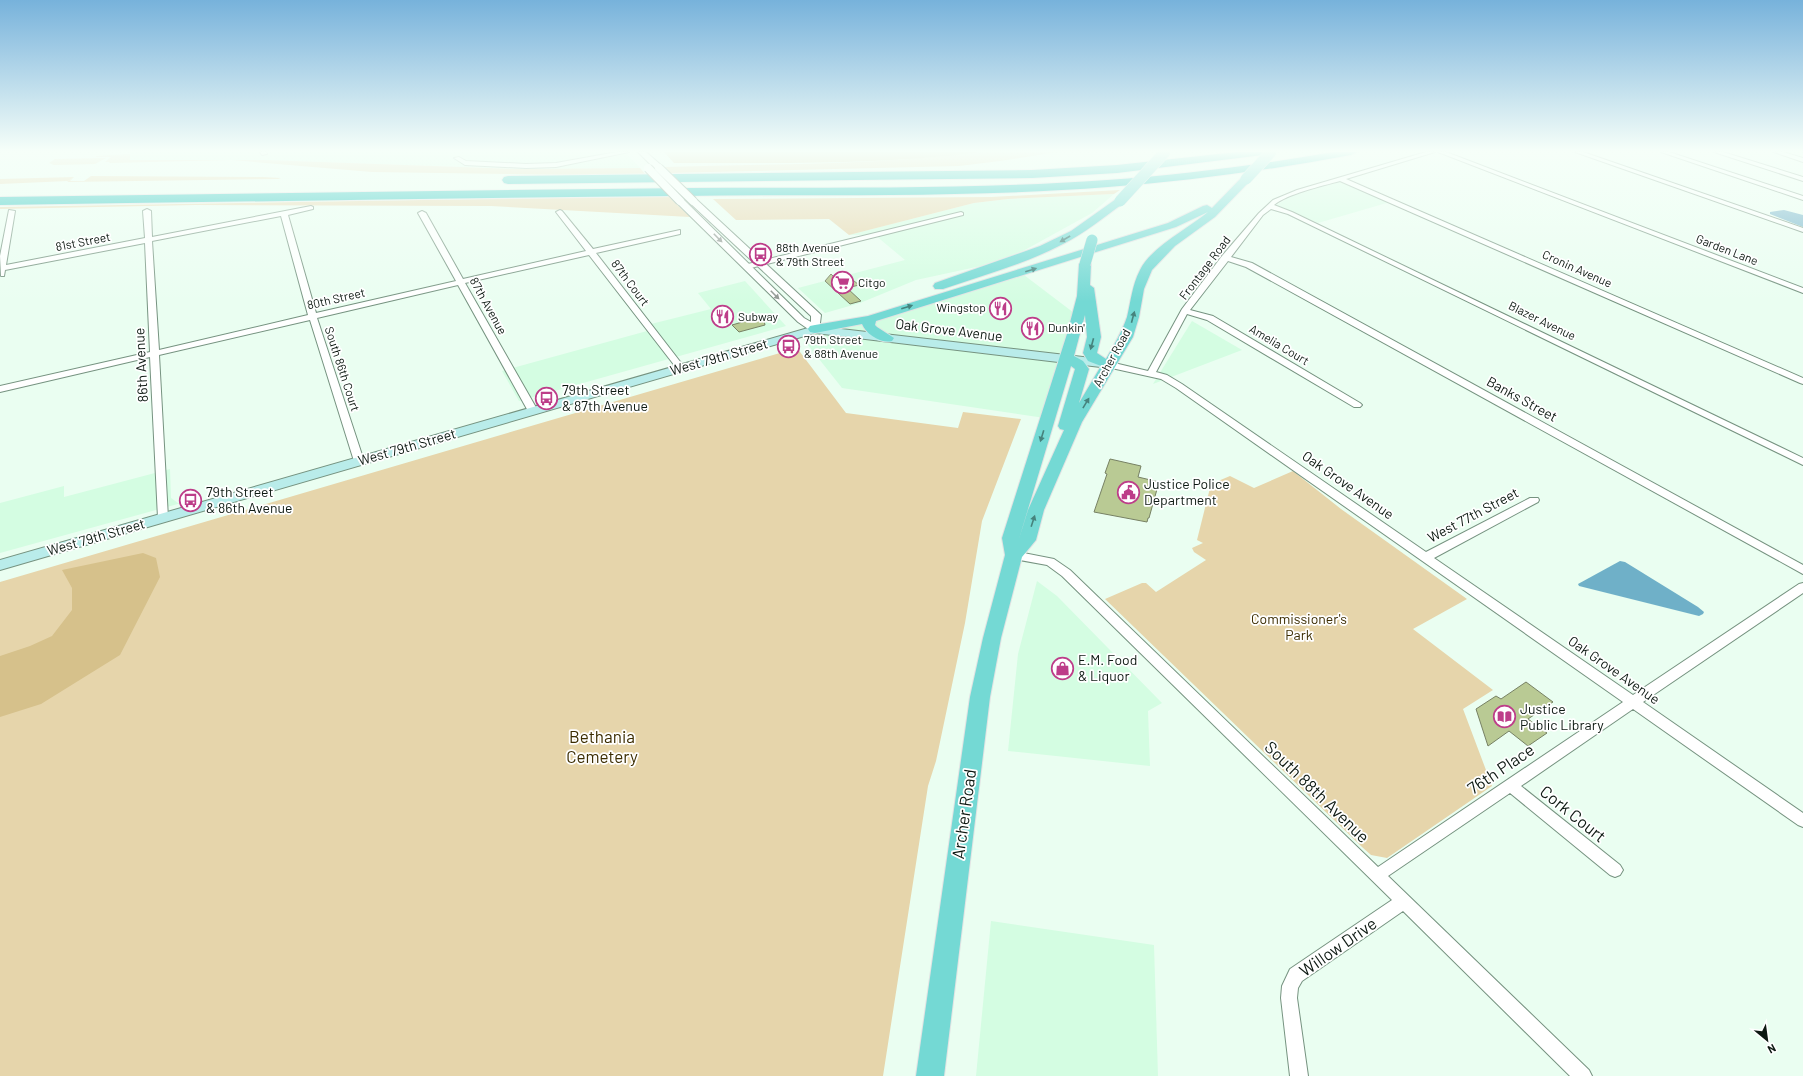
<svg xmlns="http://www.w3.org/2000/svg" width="1803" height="1076" viewBox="0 0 1803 1076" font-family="Barlow,sans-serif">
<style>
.built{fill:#d4fde2}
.green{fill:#e6d5ab}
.forest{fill:#d6c18b}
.water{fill:#6fb0c8}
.building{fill:#b9ca94;stroke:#778164}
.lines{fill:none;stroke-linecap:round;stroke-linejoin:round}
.minor-casing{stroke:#769380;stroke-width:2}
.tertiary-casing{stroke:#769380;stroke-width:2}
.secondary-casing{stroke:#769380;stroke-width:2}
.primary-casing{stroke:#e2e3e3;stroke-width:2}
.motorway-casing{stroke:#e2e3e3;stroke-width:2}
.minor{fill:#fff;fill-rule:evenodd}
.tertiary{fill:#fff;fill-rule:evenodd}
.secondary{fill:#b9ecea;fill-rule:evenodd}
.primary{fill:#74d9d4;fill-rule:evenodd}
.motorway{fill:#17bfb8;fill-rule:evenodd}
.tertiary-bridge-casing{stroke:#769380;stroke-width:10;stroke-linecap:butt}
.primary-bridge-casing{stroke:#e2e3e3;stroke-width:12;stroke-linecap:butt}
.tertiary-bridge{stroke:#fff;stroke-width:8}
.primary-bridge{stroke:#74d9d4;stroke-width:11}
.oneway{fill:#929894}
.oneway2{fill:#46837d}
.labels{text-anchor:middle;stroke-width:3.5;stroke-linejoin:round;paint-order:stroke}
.far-street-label{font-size:12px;fill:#0d1912;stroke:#fff}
.far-poi-label{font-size:12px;fill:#0d1912;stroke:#fff;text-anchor:start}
.street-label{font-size:14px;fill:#0d1912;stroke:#fff}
.poi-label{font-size:14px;fill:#0d1912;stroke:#fff;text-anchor:start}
.park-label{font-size:14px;fill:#3b2c00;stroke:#fff}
.near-park-label{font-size:17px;fill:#3b2c00;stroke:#fff}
.near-street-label{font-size:17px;fill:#0d1912;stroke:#fff}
</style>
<rect width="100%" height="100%" fill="#eafef1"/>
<g class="built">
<path d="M130,152H625L640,168L519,169L265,160H130Z"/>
<path d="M1341,181L1390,202L1318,223L1276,205L1294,195Z"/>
<path d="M1114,194L1092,213L1023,251L981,266L916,280L860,303L825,313L798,288L905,260L875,235H849L974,203L1008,199Z"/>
<path d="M1024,275L1078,316L1064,356L827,329Z"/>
<path d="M745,281L786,326L519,401L502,371L647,331L643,326L711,309L698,293Z"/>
<path d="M1192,321L1242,350L1153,384Z"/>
<path d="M813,332L1063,360L1045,418L1031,416L842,388L800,335Z"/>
<path d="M170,469L171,498L178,503L185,502L0,553V503L64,486V497Z"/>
<path d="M1037,581L1057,596L1162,703L1148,711L1150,766L1008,751L1018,654Z"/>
<path d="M991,921L1154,945L1158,1076H976Z"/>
</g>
<g class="green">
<path d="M983,152H1057L1000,161L959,166L670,173L664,167C770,164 877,165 983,152Z"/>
<path d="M130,154V160H265L519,169L640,168L645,174L572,175L372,172L232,160L109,163L110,162H105L111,157H95L97,156Z"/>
<path d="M106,158L95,164L54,165L49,163L55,159Z"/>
<path d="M91,176L263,177L281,178L278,179L67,182L74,177L70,181H84Z"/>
<path d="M74,177L68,181L0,184V179Z"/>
<path d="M1120,190L1114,194L1008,199L974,203L849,235L829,219L736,220L713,199L991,197Z"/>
<path d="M668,196L690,217L491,206L195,205L0,209V207Z"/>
<path d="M797,348L846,413L958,428L963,412L1021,419L982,521L965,623L936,761L928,786L883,1076H0V582Z"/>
<path d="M1293,471L1341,509L1467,599L1413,629L1493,690L1463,709L1492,786L1387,858L1371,855L1362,847L1105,599L1142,583H1146L1156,592L1206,560L1194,552L1192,548L1203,543L1197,540L1211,484L1230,476L1254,488Z"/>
</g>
<g class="forest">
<path d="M664,152H983C880,165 777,163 674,163Z"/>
<path d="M143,553L156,558L160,577L120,655L41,704L0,717V656L30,646L52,636L72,610V588L62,570Z"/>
</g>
<g class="water">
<path d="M1784,210L1803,215V227L1770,214V212Z"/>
<path d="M1620,561L1625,562L1698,607L1704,612L1703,614L1699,616L1579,586L1578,584Z"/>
</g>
<g class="building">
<path d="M831,274L836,279L848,276L859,285L847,288L861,301L850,304L825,281Z"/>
<path d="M763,316L765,325L739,332L732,325Z"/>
<path d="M1110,459L1141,466L1138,477L1159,482L1149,518H1148L1147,522L1094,512L1107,474L1105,473Z"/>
<path d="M1526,682L1553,702L1528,719L1547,733L1528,746L1509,731L1488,746L1476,709L1496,696L1501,699Z"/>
</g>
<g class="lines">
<defs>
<g id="minor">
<path d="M260,152H266L267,154L262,155Z"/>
<path d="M617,152H629L556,167L526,168L465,165L454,158L459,157L466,161L526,164L556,163Z"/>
<path d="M1426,152H1435L1346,179L1803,378V384L1800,383L1340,181C1322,186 1287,194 1274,205L1292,212L1803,458V465L1288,214L1271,209L1263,215L1231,257L1252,263L1803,565V574L1246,267L1228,261L1190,310L1213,316L1360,403L1362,405L1360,407H1354L1207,320L1187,314L1156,372L1167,375L1182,384L1426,552L1530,498H1538L1539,500L1538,502L1434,558L1633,695L1799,584L1803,583V593L1643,702L1803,813V827L1798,825L1633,709L1521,786L1620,865L1623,870L1620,875L1615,877L1610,875L1510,793L1388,876L1589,1070L1592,1076H1570L1403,911L1302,981L1298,988L1297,998L1308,1076H1290L1281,998L1282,986L1290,969L1392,900L1062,576L1047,565L1014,559L1010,558L1008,555L1010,552L1014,551L1054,559L1070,570L1378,867L1623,702L1176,388L1161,379L1107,367L1106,365L1110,362L1148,371L1182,309L1222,256L1259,213L1273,200L1297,190Z"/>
<path d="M1438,152H1446L1803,288V293Z"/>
<path d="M1575,152H1583L1803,228V232Z"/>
<path d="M1661,152H1669L1803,196V200Z"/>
<path d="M1714,152H1723L1803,177V181Z"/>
<path d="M1774,152H1783L1803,158V162Z"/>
<path d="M311,206L313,207V209L288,215L316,313L456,281L418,213L422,211L426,213L463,279L586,251L556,212L560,210L562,211L593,249L680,230V234L596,253L685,368L681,371L678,370L589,255L465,283L538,411L533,414L528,411L458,285L317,318L364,461L359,464L354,461L310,320L159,355L168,518L163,522L158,518L150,357L0,392V386L150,352L145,243L5,270L4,276H1L0,256L9,210L15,211L6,265L145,238L143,211L147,209L151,211L152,237ZM281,216L308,315L159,350L152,241Z"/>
<path d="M961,212L963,213V215L747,269L743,267L744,265Z"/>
</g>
<g id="tertiary">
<path d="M638,152H646L662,166V170H656Z"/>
<path d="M677,199H683L804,318L811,322V316L690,203V199H696L819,313L821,315L819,331H811L798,322L677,203Z"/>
</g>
<path id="secondary" d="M815,326L1109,360L1113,361L1115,364L1113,367L1109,368L815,333L0,570V560Z"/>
<g id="primary">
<path d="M1246,176L1250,177L1251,179L1250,181L1215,217L1175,246L1152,270L1144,289L1139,317L1133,337L1082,422L1044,510L1036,540L1022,557L1001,638L990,697L944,1076H916L970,697L983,638L1005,555L1002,538L1067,334L1077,296L1079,264L1085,260L1091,264L1090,285L1094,288L1101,337L1097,353L1106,359C1114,345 1122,332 1127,317C1131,301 1132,285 1140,270C1151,247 1189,228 1208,212L1176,227L876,321L875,325L877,327L894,338L892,341C881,344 866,334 862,324L815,333L810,332L808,329L810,326L815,325L868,316L1168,223L1203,206L1207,205L1212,208L1242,177ZM1085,315L1087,337L1083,353L1088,361L1101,366L1079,403L1089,369L1083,361L1074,356ZM1071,366L1075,369L1058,426L1060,429L1064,430L1028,510L1019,539Z"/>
<path d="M1120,198L1124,199L1125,201L1124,203C1104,217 1085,233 1063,244C1025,264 984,275 943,289H935L933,286L935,283L1040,246L1071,231L1116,199Z"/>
</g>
<g id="motorway">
<path d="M1236,152H1269L1263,155L1117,173L1032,178L508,184L504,183L502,180L504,177L508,176L1032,170L1117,165Z"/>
<path d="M1333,152H1357L1351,155C1270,170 1190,181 1108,187C966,198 823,194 680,196C453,198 227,202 0,205V197C230,194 461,190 691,188C830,187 968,190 1107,180C1183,175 1258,165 1333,152Z"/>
</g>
</defs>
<use href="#minor" class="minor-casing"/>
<use href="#tertiary" class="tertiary-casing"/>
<use href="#secondary" class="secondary-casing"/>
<use href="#primary" class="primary-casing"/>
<use href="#motorway" class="motorway-casing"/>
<use href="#minor" class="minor"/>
<use href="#tertiary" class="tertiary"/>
<use href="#secondary" class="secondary"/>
<use href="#primary" class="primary"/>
<use href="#motorway" class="motorway"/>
<defs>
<g id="tertiary-bridge">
<path d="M648,168L680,201"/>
<path d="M659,168L693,201"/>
</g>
<g id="primary-bridge">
<path d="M1246,179L1271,152"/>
<path d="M1120,201L1165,152"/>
<path d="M1085,264L1092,240"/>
</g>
</defs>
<use href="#tertiary-bridge" class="tertiary-bridge-casing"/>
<use href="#primary-bridge" class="primary-bridge-casing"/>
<use href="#tertiary-bridge" class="tertiary-bridge"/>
<use href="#primary-bridge" class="primary-bridge"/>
</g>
<defs><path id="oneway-solid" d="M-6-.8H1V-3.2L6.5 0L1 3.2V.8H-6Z"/></defs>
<g class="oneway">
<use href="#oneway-solid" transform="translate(718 238) rotate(45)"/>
<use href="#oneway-solid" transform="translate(775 295) rotate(45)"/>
</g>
<g class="oneway2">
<use href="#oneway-solid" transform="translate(1065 239) rotate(150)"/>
<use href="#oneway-solid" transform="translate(1031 270) rotate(-17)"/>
<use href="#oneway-solid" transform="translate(907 307) rotate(-17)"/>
<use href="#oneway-solid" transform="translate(1133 317) rotate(-75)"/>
<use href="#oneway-solid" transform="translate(1092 344) rotate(105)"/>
<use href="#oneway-solid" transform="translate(1086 403) rotate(-59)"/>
<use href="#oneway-solid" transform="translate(1042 436) rotate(107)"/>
<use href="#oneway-solid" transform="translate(1033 521) rotate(-72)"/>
</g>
<linearGradient id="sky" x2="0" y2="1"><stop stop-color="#77b2db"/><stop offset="0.5" stop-color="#f6fff9"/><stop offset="1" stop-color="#f6fff9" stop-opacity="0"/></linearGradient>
<rect width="1803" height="302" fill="url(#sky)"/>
<defs>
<symbol id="bus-ring" viewBox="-11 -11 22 22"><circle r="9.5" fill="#fff" stroke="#bd3d89" stroke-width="1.5"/><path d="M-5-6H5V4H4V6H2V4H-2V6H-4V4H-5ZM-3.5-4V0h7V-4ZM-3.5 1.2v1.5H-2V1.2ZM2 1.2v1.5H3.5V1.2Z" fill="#bd3d89"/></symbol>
<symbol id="supermarket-ring" viewBox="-11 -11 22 22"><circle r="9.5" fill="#fff" stroke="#bd3d89" stroke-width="1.5"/><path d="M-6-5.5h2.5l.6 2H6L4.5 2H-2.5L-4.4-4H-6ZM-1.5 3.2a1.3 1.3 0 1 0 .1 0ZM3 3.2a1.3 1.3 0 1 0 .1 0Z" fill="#bd3d89"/></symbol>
<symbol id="restaurant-ring" viewBox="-11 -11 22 22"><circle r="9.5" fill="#fff" stroke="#bd3d89" stroke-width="1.5"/><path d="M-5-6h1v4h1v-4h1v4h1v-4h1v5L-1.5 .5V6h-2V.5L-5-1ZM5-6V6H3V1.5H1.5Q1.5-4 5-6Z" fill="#bd3d89"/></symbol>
<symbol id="civic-ring" viewBox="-11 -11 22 22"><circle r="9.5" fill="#fff" stroke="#bd3d89" stroke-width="1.5"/><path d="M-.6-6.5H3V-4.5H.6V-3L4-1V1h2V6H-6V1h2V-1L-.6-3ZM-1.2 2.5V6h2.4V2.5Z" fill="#bd3d89"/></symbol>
<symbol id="shop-ring" viewBox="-11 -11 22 22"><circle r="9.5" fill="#fff" stroke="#bd3d89" stroke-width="1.5"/><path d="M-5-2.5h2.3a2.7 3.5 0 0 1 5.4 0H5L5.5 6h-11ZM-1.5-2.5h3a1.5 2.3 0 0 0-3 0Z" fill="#bd3d89"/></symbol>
<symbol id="library-ring" viewBox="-11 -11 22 22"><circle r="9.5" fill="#fff" stroke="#bd3d89" stroke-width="1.5"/><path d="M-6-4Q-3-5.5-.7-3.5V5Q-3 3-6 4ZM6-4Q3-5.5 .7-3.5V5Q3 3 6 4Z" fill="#bd3d89"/></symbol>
</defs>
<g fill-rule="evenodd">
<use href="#bus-ring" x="748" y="242" width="25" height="25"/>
<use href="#supermarket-ring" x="830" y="270" width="25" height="25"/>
<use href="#restaurant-ring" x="988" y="296" width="25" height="25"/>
<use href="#restaurant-ring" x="710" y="304" width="25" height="25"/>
<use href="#restaurant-ring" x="1020" y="316" width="25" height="25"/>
<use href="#bus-ring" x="776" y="334" width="25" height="25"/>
<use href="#bus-ring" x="534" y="386" width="25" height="25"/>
<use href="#civic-ring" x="1116" y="480" width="25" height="25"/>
<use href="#bus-ring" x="178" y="488" width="25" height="25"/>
<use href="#shop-ring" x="1050" y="656" width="25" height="25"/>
<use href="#library-ring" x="1492" y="704" width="25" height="25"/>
</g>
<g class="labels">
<g class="far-street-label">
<text transform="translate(83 242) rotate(-11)" y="4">81st Street</text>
<text transform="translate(1727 250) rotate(21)" y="4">Garden Lane</text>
<text transform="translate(1205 268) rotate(-53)" y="4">Frontage Road</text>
<text transform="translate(1577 269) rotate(24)" y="4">Cronin Avenue</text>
<text transform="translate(630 283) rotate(53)" y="4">87th Court</text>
<text transform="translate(336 299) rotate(-13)" y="4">80th Street</text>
<text transform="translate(488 306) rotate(61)" y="4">87th Avenue</text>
<text transform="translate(1542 321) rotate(26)" y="4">Blazer Avenue</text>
<text transform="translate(1279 345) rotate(31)" y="4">Amelia Court</text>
<text transform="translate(1112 358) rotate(-61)" y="4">Archer Road</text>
<text transform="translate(342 369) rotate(72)" y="4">South 86th Court</text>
</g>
<g class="far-poi-label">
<text x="776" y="252">88th Avenue<tspan x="776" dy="14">&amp; 79th Street</tspan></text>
<text x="858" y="287">Citgo</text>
<text x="986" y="312" text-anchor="end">Wingstop</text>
<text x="738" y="321">Subway</text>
<text x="1048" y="332">Dunkin'</text>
<text x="804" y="344">79th Street<tspan x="804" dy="14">&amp; 88th Avenue</tspan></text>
</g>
<g class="street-label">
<text transform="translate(949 330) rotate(7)" y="5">Oak Grove Avenue</text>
<text transform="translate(719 357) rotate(-16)" y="5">West 79th Street</text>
<text transform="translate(141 365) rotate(-93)" y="5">86th Avenue</text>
<text transform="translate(1522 399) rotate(29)" y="5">Banks Street</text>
<text transform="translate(407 447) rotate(-16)" y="5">West 79th Street</text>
<text transform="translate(1348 485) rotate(35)" y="5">Oak Grove Avenue</text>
<text transform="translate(1473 515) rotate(-28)" y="5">West 77th Street</text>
<text transform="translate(96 537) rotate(-16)" y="5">West 79th Street</text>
<text transform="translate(1614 670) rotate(35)" y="5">Oak Grove Avenue</text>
</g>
<g class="poi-label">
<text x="562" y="395">79th Street<tspan x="562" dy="16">&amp; 87th Avenue</tspan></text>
<text x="1144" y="489">Justice Police<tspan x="1144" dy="16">Department</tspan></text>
<text x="206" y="497">79th Street<tspan x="206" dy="16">&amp; 86th Avenue</tspan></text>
<text x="1078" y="665">E.M. Food<tspan x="1078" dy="16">&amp; Liquor</tspan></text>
<text x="1520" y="714">Justice<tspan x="1520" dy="16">Public Library</tspan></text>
</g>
<g class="park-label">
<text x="1299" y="624">Commissioner's<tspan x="1299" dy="16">Park</tspan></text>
</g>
<g class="near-park-label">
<text x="602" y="743">Bethania<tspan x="602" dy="20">Cemetery</tspan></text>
</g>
<g class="near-street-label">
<text transform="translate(1501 769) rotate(-34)" y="6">76th Place</text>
<text transform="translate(1317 792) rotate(44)" y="6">South 88th Avenue</text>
<text transform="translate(964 814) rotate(-82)" y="6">Archer Road</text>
<text transform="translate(1573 814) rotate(39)" y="6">Cork Court</text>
<text transform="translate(1338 947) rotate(-35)" y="6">Willow Drive</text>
</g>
</g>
<g transform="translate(1767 1040) rotate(151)" stroke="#ffffff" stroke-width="3" paint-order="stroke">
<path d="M0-3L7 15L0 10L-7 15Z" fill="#0d1912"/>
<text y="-6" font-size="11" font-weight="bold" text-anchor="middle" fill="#0d1912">N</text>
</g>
</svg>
